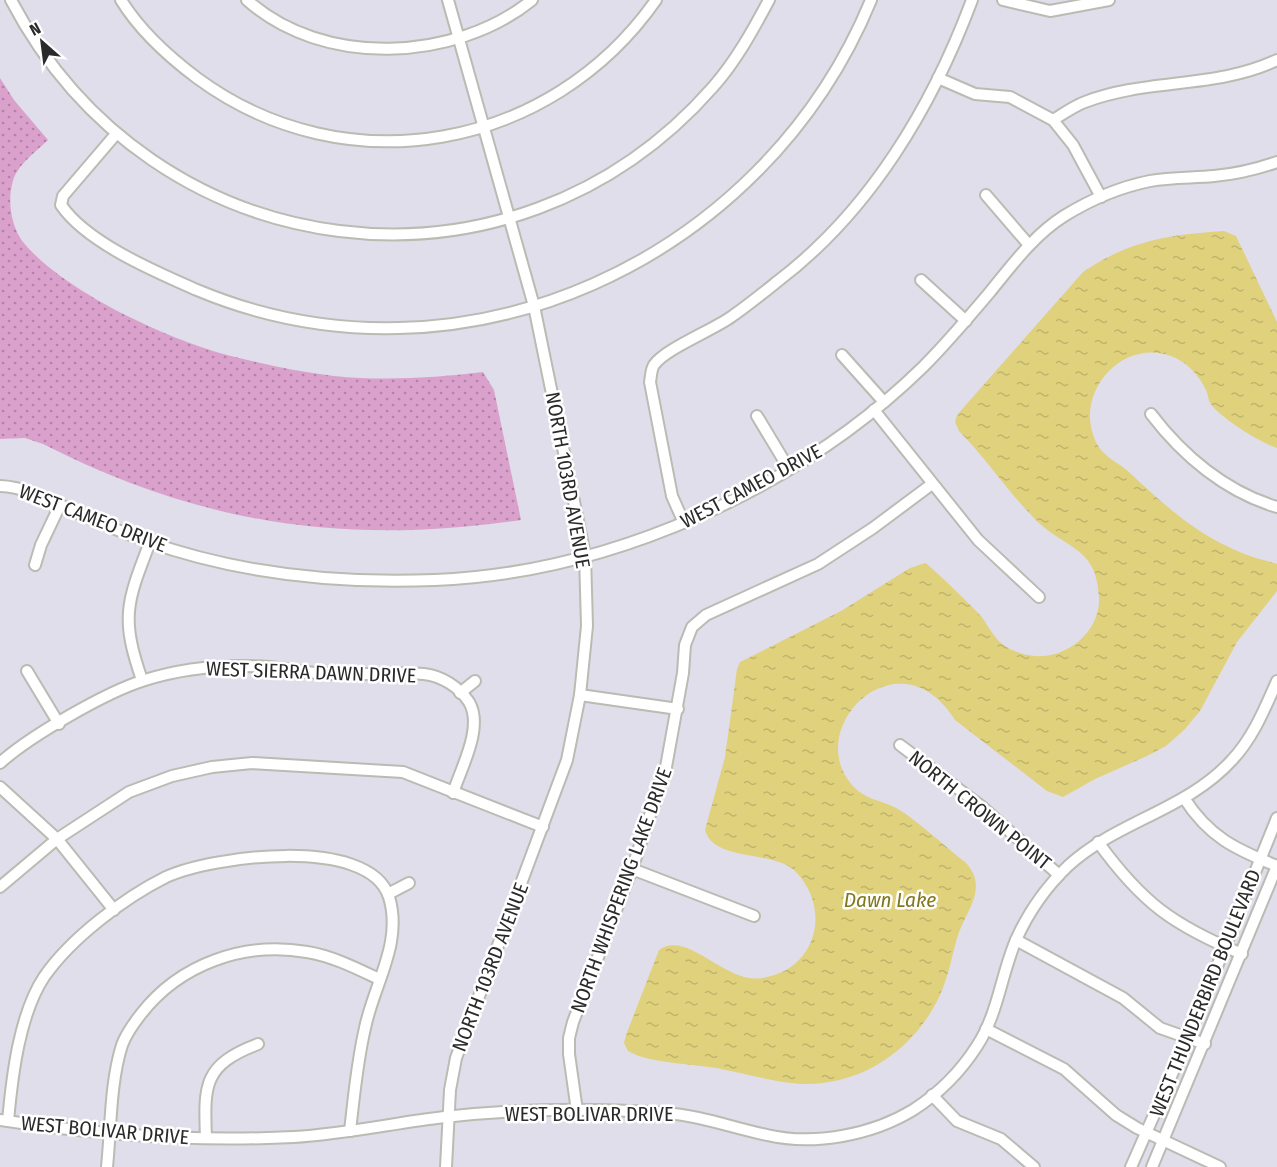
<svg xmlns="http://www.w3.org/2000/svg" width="1277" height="1167" viewBox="0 0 1277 1167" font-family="'Fira Sans Condensed',sans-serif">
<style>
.grass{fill:url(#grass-dots)}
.water{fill:url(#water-ripples)}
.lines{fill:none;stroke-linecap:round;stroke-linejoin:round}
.minor-casing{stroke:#b8bcb2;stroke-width:14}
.minor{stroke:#fff;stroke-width:10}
.labels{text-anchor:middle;stroke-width:5;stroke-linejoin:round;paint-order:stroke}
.street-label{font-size:20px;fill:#2a2a2a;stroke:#fff}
.water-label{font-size:21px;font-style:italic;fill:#80781c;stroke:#fff}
</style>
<defs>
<pattern id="grass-dots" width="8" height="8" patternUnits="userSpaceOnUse" patternTransform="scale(1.5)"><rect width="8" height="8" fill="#dba1cd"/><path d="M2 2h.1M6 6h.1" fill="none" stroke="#b283a7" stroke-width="1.8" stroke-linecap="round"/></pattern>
<pattern id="water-ripples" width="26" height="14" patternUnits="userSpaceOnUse" patternTransform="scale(1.5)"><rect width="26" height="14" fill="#e0d17d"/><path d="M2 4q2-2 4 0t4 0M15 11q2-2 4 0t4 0" fill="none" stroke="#c0b46c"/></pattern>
</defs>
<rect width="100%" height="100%" fill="#e0deeb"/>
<path class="grass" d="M0,78L14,100L48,140C37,151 17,165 13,181C7,200 11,226 23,242C64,292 169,340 231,356C264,364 300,372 334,376C384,381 433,378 483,372L494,390L521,520C346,546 200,524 43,444L25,438L0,439Z"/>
<path class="water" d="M1224,231L1236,236L1277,322V448C1261,443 1219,417 1210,403C1208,399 1208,394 1206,390C1199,375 1187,362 1171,356C1120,338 1073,395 1096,442C1104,458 1117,461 1129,472C1164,505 1197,535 1242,553C1253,558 1266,560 1277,564V591L1237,642L1200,711L1185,729L1166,746L1147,756L1095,779L1063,797L1047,791L955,720C898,629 798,731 855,788C866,799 879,800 892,806C908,812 949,850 965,862C988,886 969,907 959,932C952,953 949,977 939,997C914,1050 861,1086 801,1084C774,1082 747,1074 721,1069C696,1064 647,1063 628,1051L624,1043L626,1035L659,950C688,929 725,985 763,978C817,969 831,910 797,873C776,849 714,863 705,830L725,757L737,669L740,662L841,611L910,568L925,563C931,566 976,610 981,616C994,634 996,645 1020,653C1041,660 1062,655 1079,641C1092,630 1100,614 1099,597C1097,545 1063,549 1034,518C1007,491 986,458 959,431L955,422L957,415L1083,272C1131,240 1167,235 1224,231Z"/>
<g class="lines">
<defs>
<g id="minor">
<path d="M11,0C152,270 511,317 713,87C736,61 753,30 769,0"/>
<path d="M121,0C140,31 169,57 197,78C346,188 551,150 656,0"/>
<path d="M247,0C323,68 455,62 532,0"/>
<path d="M1003,0L1050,11L1109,0"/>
<path d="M938,78L975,94L1010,97L1053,120L1073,145L1101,197"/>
<path d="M1053,120C1063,114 1074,106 1085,102C1147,78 1216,89 1277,60"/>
<path d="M116,134L63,196L61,205C87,243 156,272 197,290C462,401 764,260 871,0"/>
<path d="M986,195L1029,245"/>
<path d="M921,280L966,321"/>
<path d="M842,355L884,402"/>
<path d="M874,410L978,540L1039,597"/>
<path d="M1151,414C1183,456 1226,492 1277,507"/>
<path d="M757,416L789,469"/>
<path d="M0,486C29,487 54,503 80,514C102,524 124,533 146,541C239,574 337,584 435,580C610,573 798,489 923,367C947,343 968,318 990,292C1012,265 1034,235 1064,216C1090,200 1120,187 1150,181C1171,177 1193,178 1214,176C1236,174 1257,169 1277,162"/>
<path d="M684,523L672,496L650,382C651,377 651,369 654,365C665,349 713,330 731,317C747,306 763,293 778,281C870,211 932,107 972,0"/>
<path d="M35,565L41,545L60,505"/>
<path d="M27,671L59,724"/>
<path d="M142,680C120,617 127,602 150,542"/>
<path d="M460,693L475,681"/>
<path d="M580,695L678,709"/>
<path d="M900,745L981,806L1059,875"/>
<path d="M0,763C30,736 106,692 145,680C186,667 228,664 270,667C291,669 312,674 333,674C363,676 395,671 424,674C442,676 459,687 469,702C484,727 461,768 453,793"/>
<path d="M0,787L57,839L114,910"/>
<path d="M1184,798C1209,837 1235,849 1277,866"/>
<path d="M1098,842C1142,903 1173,925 1242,954"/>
<path d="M632,869L754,916"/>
<path d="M0,887L57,839L129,792L172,776L212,767L252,763L403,772L543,827"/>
<path d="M388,894L409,883"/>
<path d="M1016,940L1123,998L1160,1028L1205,1044"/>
<path d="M986,1029L1064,1069L1116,1115L1137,1128L1220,1167"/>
<path d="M932,1095L957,1121L1001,1139L1034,1167"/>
<path d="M577,1111L569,1054V1038L573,1022L632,869L666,767L683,673L685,645L692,627L706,615L818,564L873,528L932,484"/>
<path d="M0,1120C97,1135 196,1142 294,1137C345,1134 394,1123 444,1117C514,1109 594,1108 664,1113C699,1115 733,1128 767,1135C814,1146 872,1135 913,1110C938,1094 961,1071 977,1046C998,1014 1001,975 1016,940C1028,913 1047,886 1068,866C1117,821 1187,810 1232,760C1253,738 1265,708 1277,681"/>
<path d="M8,1121C12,1077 19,1015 44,977C71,938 124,898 166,877C211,856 369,835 389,897C403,943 374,984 365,1028C357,1062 354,1096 350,1131"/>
<path d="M206,1138C204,1085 203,1065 258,1044"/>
<path d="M107,1167C111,1128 110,1083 122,1045C126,1034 134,1023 141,1014C180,964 244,941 307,952C332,956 356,968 379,979"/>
<path d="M446,1167L450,1090L456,1058L567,760L580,695L587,626L585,555L534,306L448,0"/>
<path d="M1131,1167L1188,1038L1277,818"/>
<path d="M1152,1167L1277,866"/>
</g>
</defs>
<use href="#minor" class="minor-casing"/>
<use href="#minor" class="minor"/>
</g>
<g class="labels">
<g class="street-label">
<text transform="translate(568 480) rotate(80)" y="7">NORTH 103RD AVENUE</text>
<text transform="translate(751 486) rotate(-28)" y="7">WEST CAMEO DRIVE</text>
<text transform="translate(93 518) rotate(21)" y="7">WEST CAMEO DRIVE</text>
<text transform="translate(311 672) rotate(2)" y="7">WEST SIERRA DAWN DRIVE</text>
<text transform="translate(980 810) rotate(39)" y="7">NORTH CROWN POINT</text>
<text transform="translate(621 890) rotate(-70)" y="7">NORTH WHISPERING LAKE DRIVE</text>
<text transform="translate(490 967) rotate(-69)" y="7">NORTH 103RD AVENUE</text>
<text transform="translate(1205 993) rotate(-68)" y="7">WEST THUNDERBIRD BOULEVARD</text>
<text x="589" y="1121">WEST BOLIVAR DRIVE</text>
<text transform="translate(105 1130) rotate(5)" y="7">WEST BOLIVAR DRIVE</text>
</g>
<g class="water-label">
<text x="890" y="907">Dawn Lake</text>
</g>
</g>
<g transform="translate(42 42) rotate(332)" stroke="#ffffff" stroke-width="4.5" paint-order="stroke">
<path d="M0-4.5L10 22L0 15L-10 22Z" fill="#2a2a2a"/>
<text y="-9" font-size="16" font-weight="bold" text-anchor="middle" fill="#2a2a2a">N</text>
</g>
</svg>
